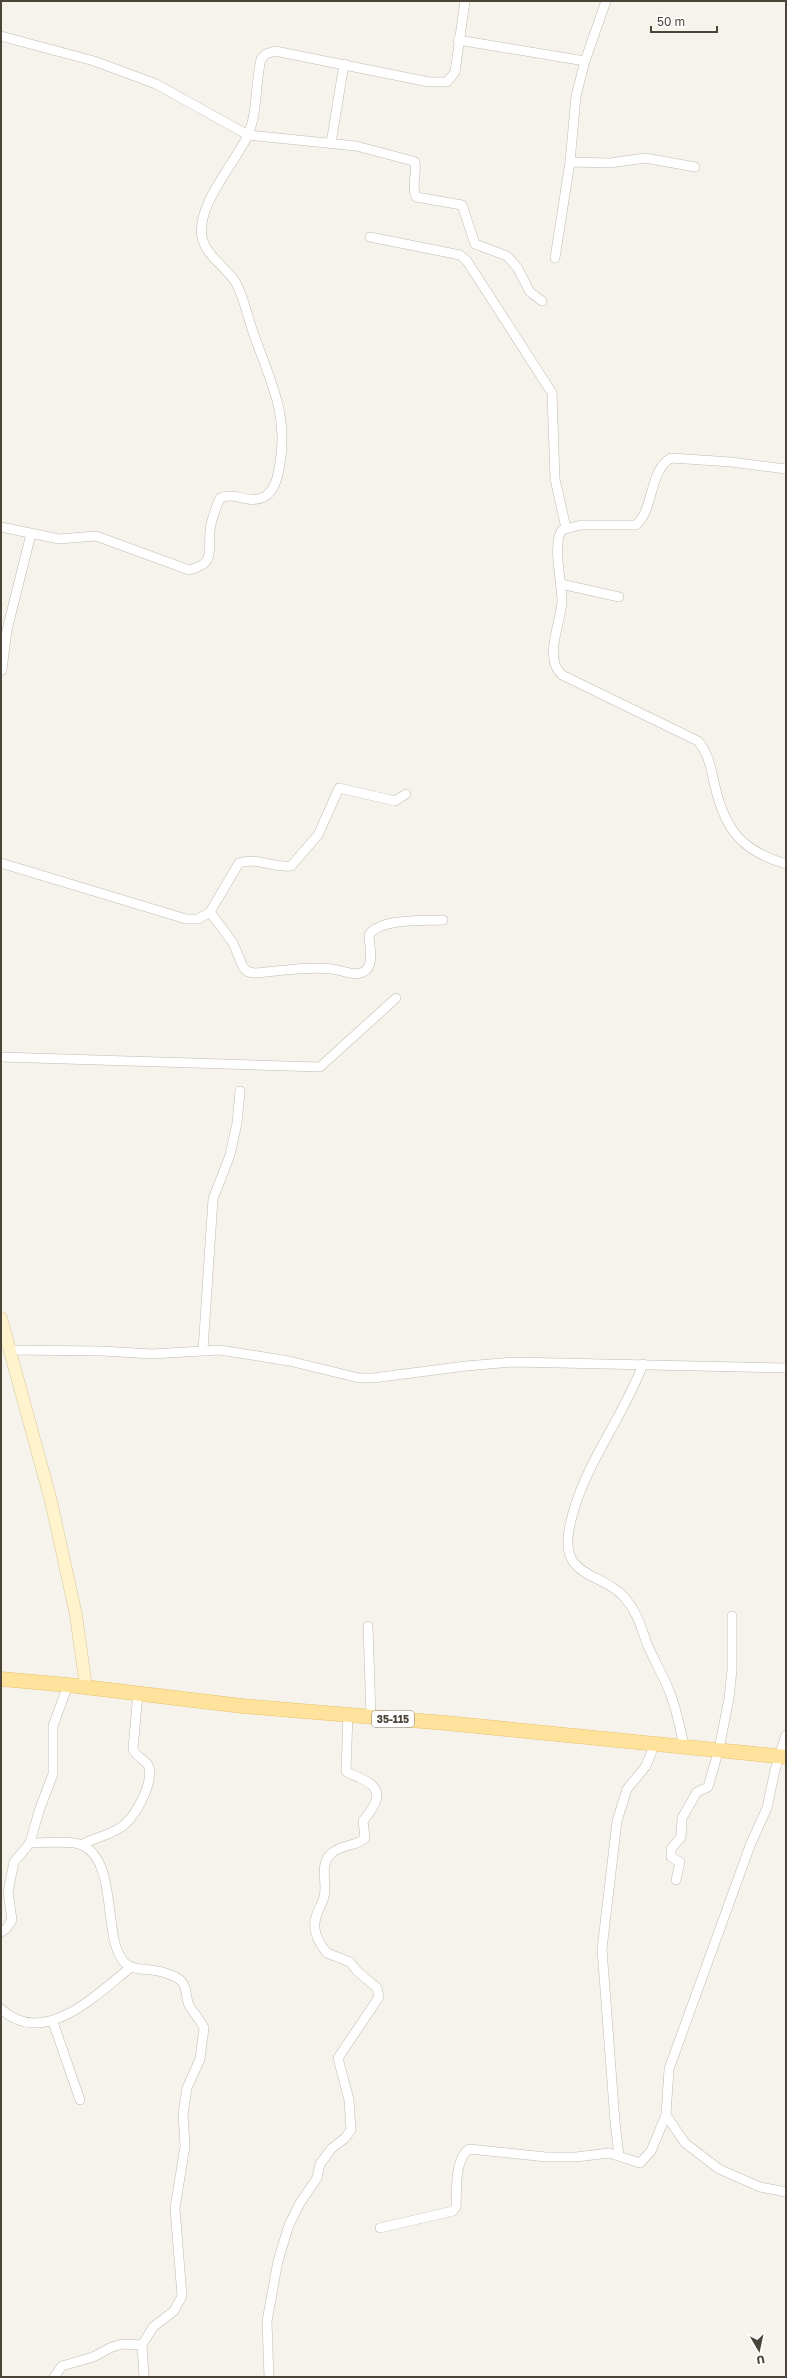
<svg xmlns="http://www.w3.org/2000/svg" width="787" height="2378" viewBox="0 0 787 2378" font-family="'Golos Text',sans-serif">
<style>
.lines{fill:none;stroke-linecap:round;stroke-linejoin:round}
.street-casing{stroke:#c2bbae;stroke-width:10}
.secondary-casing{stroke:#d6c79b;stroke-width:13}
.primary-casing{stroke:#e6c16a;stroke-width:15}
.street{stroke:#fff;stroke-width:9}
.secondary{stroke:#fff3cd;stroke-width:12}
.primary{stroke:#ffe39c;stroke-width:14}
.labels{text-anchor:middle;stroke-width:3;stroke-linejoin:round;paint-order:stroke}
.shield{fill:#fff;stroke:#817c74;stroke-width:1}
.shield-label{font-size:10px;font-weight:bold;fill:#4b4439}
</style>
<rect width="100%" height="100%" fill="#f6f3ec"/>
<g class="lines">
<defs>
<g id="street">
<path d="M1,36L94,61L156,84L248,135L356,146L413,161L415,162C417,174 411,186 416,197L462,205L475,244L507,256L517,267L530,292L542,301"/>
<path d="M458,40L585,61"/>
<path d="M331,143L344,64"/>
<path d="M570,162L610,163L645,158L695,167"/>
<path d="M370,237L460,255L467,261L552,393L555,479L566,528"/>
<path d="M555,258L570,162L576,96L585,61L606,1"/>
<path d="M786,469L731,462L671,458C649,470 654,510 636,525H581L562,530C552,544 562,583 562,601C561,623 543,658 562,675L698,741C709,754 711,769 715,786C725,830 742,851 786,864"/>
<path d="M1,527L59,539L96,536L189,570C216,563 208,552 210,531C211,519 216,508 220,498C235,491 249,505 264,497C274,491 277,480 279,469C290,415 270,381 253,332C247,315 244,298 236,283C227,268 205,255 202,237C196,206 234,164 247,137C258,114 255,84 261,59L266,54L275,51L429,82H447L455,72L465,1"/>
<path d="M561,584L619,597"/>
<path d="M2,670L7,630L31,534"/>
<path d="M1,863L186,919H198L210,912L239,863C256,857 273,868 291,866L318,835L339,788L395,801L406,794"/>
<path d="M210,912L233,943L243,967L248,972L255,973C280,971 307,966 332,969C343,970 358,979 367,969C374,961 369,945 369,935C380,918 423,921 443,920"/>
<path d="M1,1057L320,1067L396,998"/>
<path d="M9,1350L102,1351L152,1354L220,1350L289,1361L359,1378H373L466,1366L514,1362L786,1368"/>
<path d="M203,1350L213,1199L230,1155L237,1123L240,1091"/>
<path d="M643,1364C622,1421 580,1469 569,1530C560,1579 603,1572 625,1598C638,1613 641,1628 648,1646C655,1662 664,1677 670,1693C677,1710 680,1728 684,1746"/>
<path d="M368,1626L371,1718"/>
<path d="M786,1735L775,1770L767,1808L751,1843L669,2069L666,2115L685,2143L719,2169L760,2187L786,2192"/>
<path d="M30,1843C43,1843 71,1840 82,1845C120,1863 101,1942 126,1964C133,1970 143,1969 152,1970C161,1971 180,1976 184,1985C187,1991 186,1999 189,2005C193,2013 200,2019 204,2028L200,2059L187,2088L183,2114L185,2146L175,2208L182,2296L174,2311L153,2327L142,2345L144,2377"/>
<path d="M81,1845C93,1838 107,1836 118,1829C134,1821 153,1785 149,1767C146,1759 136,1758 133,1749L138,1693"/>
<path d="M676,1880L680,1862L671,1857V1849L681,1837L682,1818L697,1792L708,1787L719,1749L729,1698L732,1670V1616"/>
<path d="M1,1932L6,1929L12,1920L8,1892L14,1862L30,1843L39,1811L53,1774V1726L68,1685"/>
<path d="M1,2009C44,2049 97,1994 131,1967"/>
<path d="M53,2022L80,2100"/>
<path d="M619,2156L615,2122L602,1949L617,1821L627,1789L646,1766L655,1743"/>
<path d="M380,2228L453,2211L456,2207C457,2191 454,2160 469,2149L546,2157H576L609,2153L640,2163L651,2151L666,2115"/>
<path d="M54,2377L62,2366L93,2357L112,2347L122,2344L142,2345"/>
<path d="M269,2377L267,2321L278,2261L289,2225L300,2203L317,2178L320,2164L331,2149L345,2138L351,2130L349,2100L338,2058L379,1997L377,1988L357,1971L350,1962L327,1953C322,1947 316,1937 315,1929C313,1917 321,1907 324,1897C328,1882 318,1865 332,1853C341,1844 356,1847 365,1838L363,1821C378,1803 386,1789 360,1778C355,1775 350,1775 346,1771L348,1715"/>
</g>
<path id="secondary" d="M1,1318L51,1501L76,1615L86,1687"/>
<path id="primary" d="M1,1679L68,1685L242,1706L446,1723L786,1757"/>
</defs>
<use href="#street" class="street-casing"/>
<use href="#secondary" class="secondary-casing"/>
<use href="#primary" class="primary-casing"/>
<use href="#street" class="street"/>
<use href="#secondary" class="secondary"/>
<use href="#primary" class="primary"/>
</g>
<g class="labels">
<rect class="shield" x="372" y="1711" width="42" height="16" rx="3"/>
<g class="shield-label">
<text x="393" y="1723">35-115</text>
</g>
</g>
<rect width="787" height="2378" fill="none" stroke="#4b4439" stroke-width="4"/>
<g transform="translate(759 2350) rotate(171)" stroke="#ffffff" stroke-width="3" paint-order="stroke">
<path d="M0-3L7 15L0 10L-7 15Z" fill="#4b4439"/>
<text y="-6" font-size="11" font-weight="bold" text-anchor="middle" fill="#4b4439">U</text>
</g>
<path d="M651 26v6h66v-6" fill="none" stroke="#4b4439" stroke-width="2"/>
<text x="657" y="26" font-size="12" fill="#4b4439" stroke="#ffffff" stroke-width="3" paint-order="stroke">50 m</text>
</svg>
